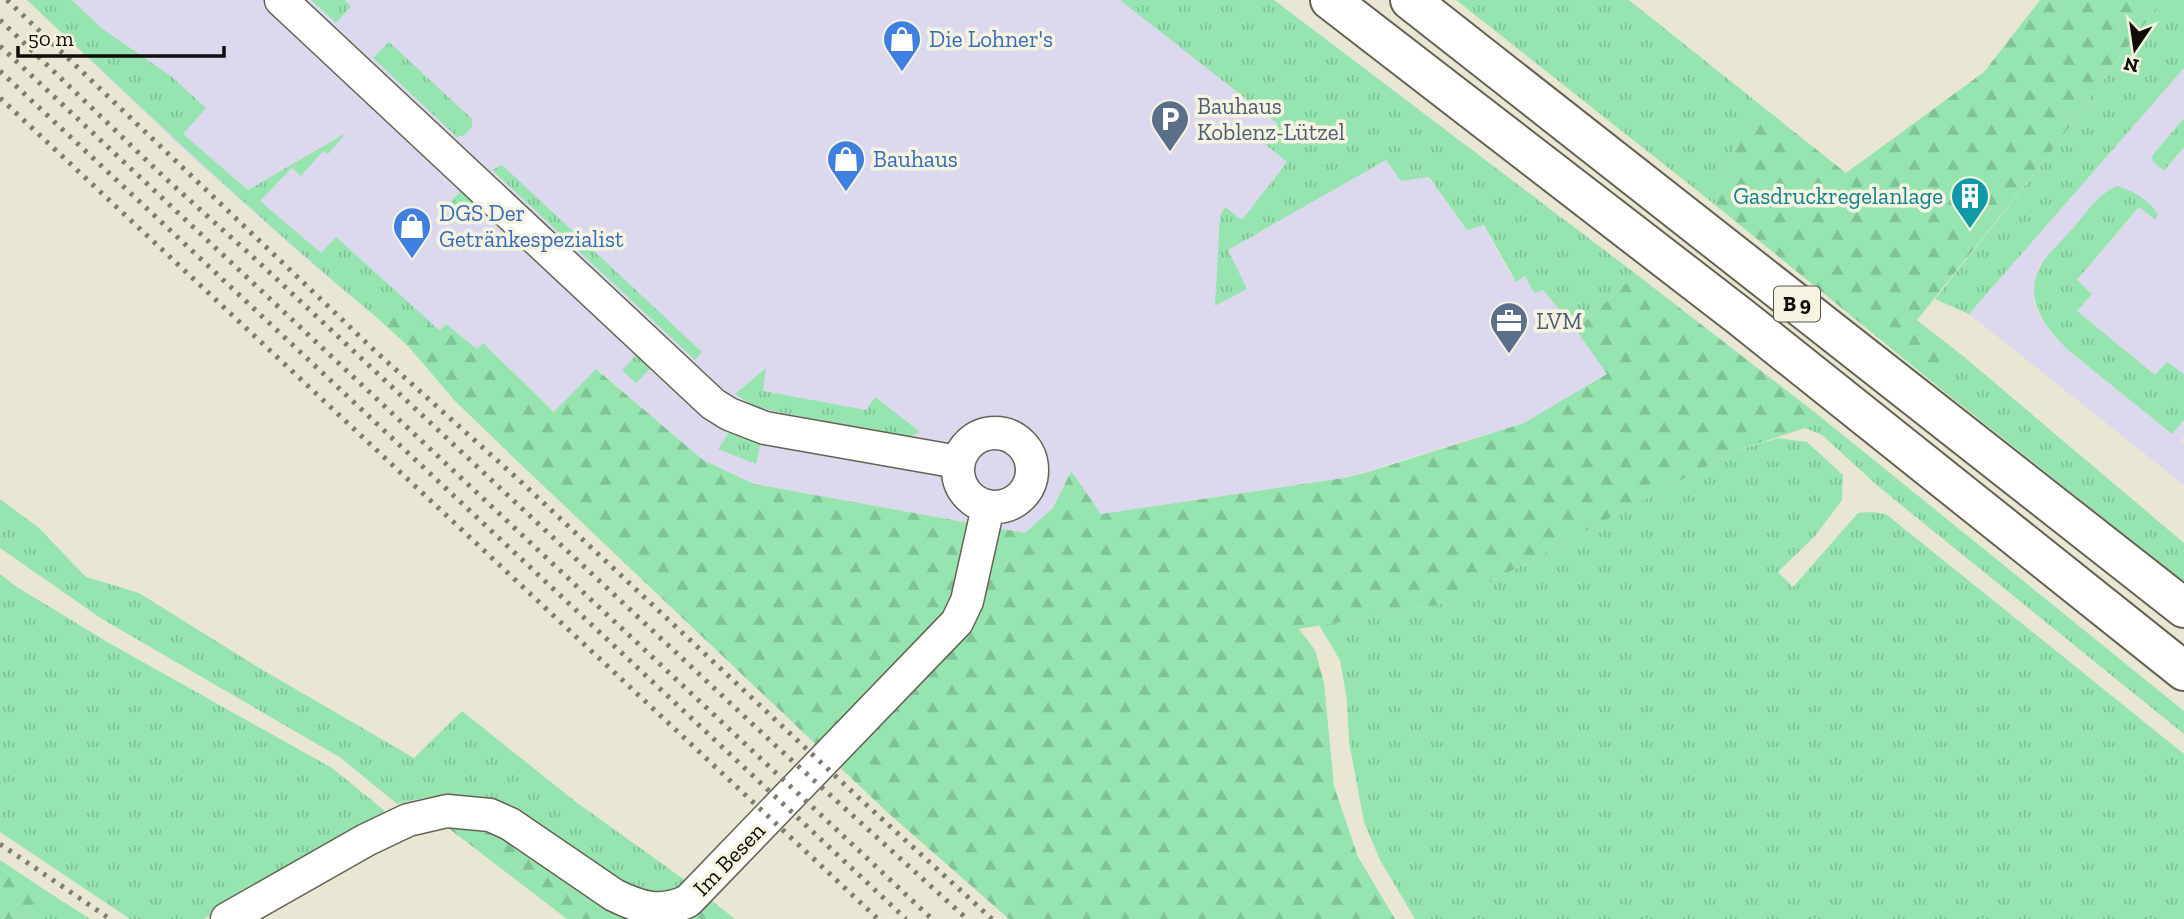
<svg xmlns="http://www.w3.org/2000/svg" width="2184" height="919" viewBox="0 0 2184 919" font-family="'Zilla Slab',serif">
<style>
.commercial{fill:#dcd8ee}
.grass{fill:url(#grass-tufts)}
.forest{fill:url(#forest-firs)}
.lines{fill:none;stroke-linecap:round;stroke-linejoin:round}
.minor-casing{stroke:#656253;stroke-width:35}
.trunk-casing{stroke:#656253;stroke-width:42}
.minor{stroke:#fff;stroke-width:32}
.trunk{stroke:#fff;stroke-width:38}
.rail{stroke:#7f7d70;stroke-width:5;stroke-dasharray:3.5 7;stroke-linecap:butt}
.labels{text-anchor:middle;stroke-width:7;stroke-linejoin:round;paint-order:stroke}
.shield{fill:#f6f3e1;stroke:#545248;stroke-width:2}
.shield-label{font-size:21px;font-weight:bold;fill:#0e0d07}
.shop-label{font-size:23px;fill:#366cbe;stroke:#f6f3e1;text-anchor:start}
.service-label{font-size:23px;fill:#4e5e75;stroke:#f6f3e1;text-anchor:start}
.culture-label{font-size:23px;fill:#0d838f;stroke:#f6f3e1;text-anchor:end}
.street-label{font-size:23px;fill:#0e0d07;stroke:#f6f3e1}
</style>
<defs>
<pattern id="grass-tufts" width="24" height="20" patternUnits="userSpaceOnUse" patternTransform="scale(1.75)"><rect width="24" height="20" fill="#96e5b0"/><path d="M3 7l-1-3M5 7V3M7 7l1-3M15 17l-1-3M17 17v-4M19 17l1-3" fill="none" stroke="#80c396"/></pattern>
<pattern id="forest-firs" width="22" height="20" patternUnits="userSpaceOnUse" patternTransform="scale(1.75)"><rect width="22" height="20" fill="#96e5b0"/><path d="M5 1l3.5 6h-7zM16 11l3.5 6h-7z" fill="#80c396"/></pattern>
</defs>
<rect width="100%" height="100%" fill="#e9e6d4"/>
<g class="commercial">
<path d="M27,0H1238L1428,177L1467,230L1483,225L1515,282L1525,276L1542,289L1576,330L1608,374L1524,423L1344,478L1100,514L1070,471L1053,508L1026,533L754,484L703,460L597,369L555,412L483,343L477,349L446,324L440,331L384,306L375,316L318,269L183,149Z"/>
<path d="M2184,68V118L2157,150L2164,171L2184,147V374L2155,376L2077,311L2092,294L2076,281L2140,207L2155,219L2158,215L2108,190L2039,267L2035,282L2034,301L2039,315L2053,335L2068,350L2172,434L2184,420V437L2180,441L2184,444V485L1969,314Z"/>
</g>
<g class="grass">
<path d="M27,0H72L101,28L171,76L206,108L183,134L248,190L346,133L328,154L323,151L301,176L292,168L260,201L321,253L336,237L440,331L384,306L375,316C254,216 141,107 27,0Z"/>
<path d="M311,0H345L351,6L336,23Z"/>
<path d="M1120,0H1274L1636,274L1576,330L1543,290L1534,293L1525,276L1516,282L1484,225L1467,230L1429,177L1401,181L1386,160L1228,250L1247,289L1215,306L1220,216L1225,207L1242,220L1287,162L1265,144L1278,124Z"/>
<path d="M1456,0H1629L1753,99L1714,204Z"/>
<path d="M2162,0H2184V68L1969,314L1935,299L2045,160Z"/>
<path d="M389,42L472,119V126L465,135L457,137L373,58Z"/>
<path d="M2184,118V147L2164,171L2153,162L2152,156Z"/>
<path d="M502,165L702,352L695,360L492,170Z"/>
<path d="M2117,186C2131,190 2152,201 2158,215L2155,219L2139,207L2077,280L2092,294L2077,311L2155,375L2167,362L2184,374V420L2172,434L2068,350C2046,328 2024,301 2039,269C2046,254 2063,240 2074,227C2086,213 2099,193 2117,186Z"/>
<path d="M463,189L478,203L462,220L447,205Z"/>
<path d="M638,353L653,366L636,383L622,370Z"/>
<path d="M1963,356L2184,543V582L1936,385Z"/>
<path d="M766,368L763,391L866,410L875,397L920,432L909,437L773,411L752,405L735,394Z"/>
<path d="M1817,414L2184,711V734L1879,487L1822,435L1805,428Z"/>
<path d="M731,430L761,441L756,464L718,449Z"/>
<path d="M1778,438L1807,442L1843,475L1842,500L1815,536L1778,572L1793,587L1858,513L1872,512L1886,514L2184,754V919H1415L1380,860L1364,822L1349,742L1347,700L1340,660L1319,625L1453,602L1735,451Z"/>
<path d="M0,499L39,528L86,577L139,593L261,669L414,758L462,711L576,802L689,883C671,893 658,893 638,892L485,800C453,792 428,796 397,804L341,758L102,619L0,548Z"/>
<path d="M0,574L17,587L109,643L332,768L385,811L234,903L204,919H130L0,832Z"/>
<path d="M45,890L90,919H19Z"/>
</g>
<g class="forest">
<path d="M2040,0H2162L2045,160L1917,320L1963,356L1936,385L1714,204L1753,99L1846,173L1984,72Z"/>
<path d="M1636,274L1817,414L1805,428L1735,451L1453,602L1299,629L1315,650L1324,683L1334,786L1358,857L1395,919H1009L887,812L513,457L455,401L408,346L375,316L384,306L440,330L446,324L477,349L483,343L554,412L596,369L703,460L754,484L1025,533L1053,508L1071,471L1101,514L1344,478L1368,472L1524,423L1607,374L1576,330Z"/>
<path d="M443,824L501,831L637,919H567Z"/>
<path d="M0,860L45,890L19,919H0Z"/>
<path d="M711,900L735,919H680Z"/>
</g>
<g class="lines">
<defs>
<g id="minor">
<path d="M281,0L713,404L729,414L765,428L958,462"/>
<circle cx="995" cy="470" r="37"/>
<path d="M227,919L366,840L408,820L447,811L490,815L510,824L614,895C640,908 661,914 688,901L957,622L967,601L988,507"/>
</g>
<g id="trunk">
<path d="M1330,0L1742,318L2184,671"/>
<path d="M1410,0L2184,608"/>
</g>
</defs>
<use href="#minor" class="minor-casing"/>
<use href="#trunk" class="trunk-casing"/>
<use href="#minor" class="minor"/>
<use href="#trunk" class="trunk"/>
<g class="rail">
<path d="M7,0L375,351L519,480L860,799L992,919"/>
<path d="M0,20L165,178L253,257L776,746L967,919"/>
<path d="M0,46L932,919"/>
<path d="M0,71L906,919"/>
<path d="M0,98L878,919"/>
<path d="M0,844L110,919"/>
</g>
</g>
<defs>
<symbol id="shop-pin" viewBox="-11 -11 22 30"><path d="M0 17L-7.5 6A9.5 9.5 0 1 1 7.5 6Z" fill="#3f7fe0" stroke="#f6f3e1"/><path d="M-5-2.5h2.3a2.7 3.5 0 0 1 5.4 0H5L5.5 6h-11ZM-1.5-2.5h3a1.5 2.3 0 0 0-3 0Z" fill="#fff"/></symbol>
<symbol id="parking-pin" viewBox="-11 -11 22 30"><path d="M0 17L-7.5 6A9.5 9.5 0 1 1 7.5 6Z" fill="#5c6f8a" stroke="#f6f3e1"/><path d="M-3.5-5.5H1a3.5 3.5 0 0 1 0 7H-1V5.5H-3.5ZM-1-3.4V-.6H.8a1.4 1.4 0 0 0 0-2.8Z" fill="#fff"/></symbol>
<symbol id="building-pin" viewBox="-11 -11 22 30"><path d="M0 17L-7.5 6A9.5 9.5 0 1 1 7.5 6Z" fill="#0f9aa8" stroke="#f6f3e1"/><path d="M-4-6H4V6H1V3H-1V6H-4ZM-2.5-4.3h1.7v1.8h-1.7ZM.8-4.3h1.7v1.8H.8ZM-2.5-1h1.7V.8h-1.7ZM.8-1h1.7V.8H.8Z" fill="#fff"/></symbol>
<symbol id="office-pin" viewBox="-11 -11 22 30"><path d="M0 17L-7.5 6A9.5 9.5 0 1 1 7.5 6Z" fill="#5c6f8a" stroke="#f6f3e1"/><path d="M-6-3h4V-5.5h4V-3h4V5H-6ZM-1-4.5V-3h2v-1.5ZM-6 0V1H6V0Z" fill="#fff"/></symbol>
</defs>
<g fill-rule="evenodd">
<use href="#shop-pin" x="880" y="17" width="44" height="60"/>
<use href="#parking-pin" x="1148" y="97" width="44" height="60"/>
<use href="#shop-pin" x="824" y="137" width="44" height="60"/>
<use href="#building-pin" x="1948" y="174" width="44" height="60"/>
<use href="#shop-pin" x="390" y="204" width="44" height="60"/>
<use href="#office-pin" x="1487" y="299" width="44" height="60"/>
</g>
<g class="labels">
<rect class="shield" x="1774" y="286.5" width="46" height="35" rx="5"/>
<g class="shield-label">
<text x="1797" y="311">B 9</text>
</g>
<g class="shop-label">
<text x="929" y="47">Die Lohner's</text>
<text x="873" y="167">Bauhaus</text>
<text x="439" y="221">DGS Der<tspan x="439" dy="26">Getränkespezialist</tspan></text>
</g>
<g class="service-label">
<text x="1197" y="114">Bauhaus<tspan x="1197" dy="26">Koblenz-Lützel</tspan></text>
<text x="1536" y="329">LVM</text>
</g>
<g class="culture-label">
<text x="1943" y="204">Gasdruckregelanlage</text>
</g>
<g class="street-label">
<text transform="translate(729 859) rotate(-46)" y="8">Im Besen</text>
</g>
</g>
<g transform="translate(2135 49) rotate(193)" stroke="#f6f3e1" stroke-width="5" paint-order="stroke">
<path d="M0-5L12 26L0 18L-12 26Z" fill="#0e0d07"/>
<text y="-10" font-size="19" font-weight="bold" text-anchor="middle" fill="#0e0d07">N</text>
</g>
<path d="M18 46v10h206v-10" fill="none" stroke="#0e0d07" stroke-width="3.5"/>
<text x="28" y="46" font-size="21" fill="#0e0d07" stroke="#f6f3e1" stroke-width="5" paint-order="stroke">50 m</text>
</svg>
